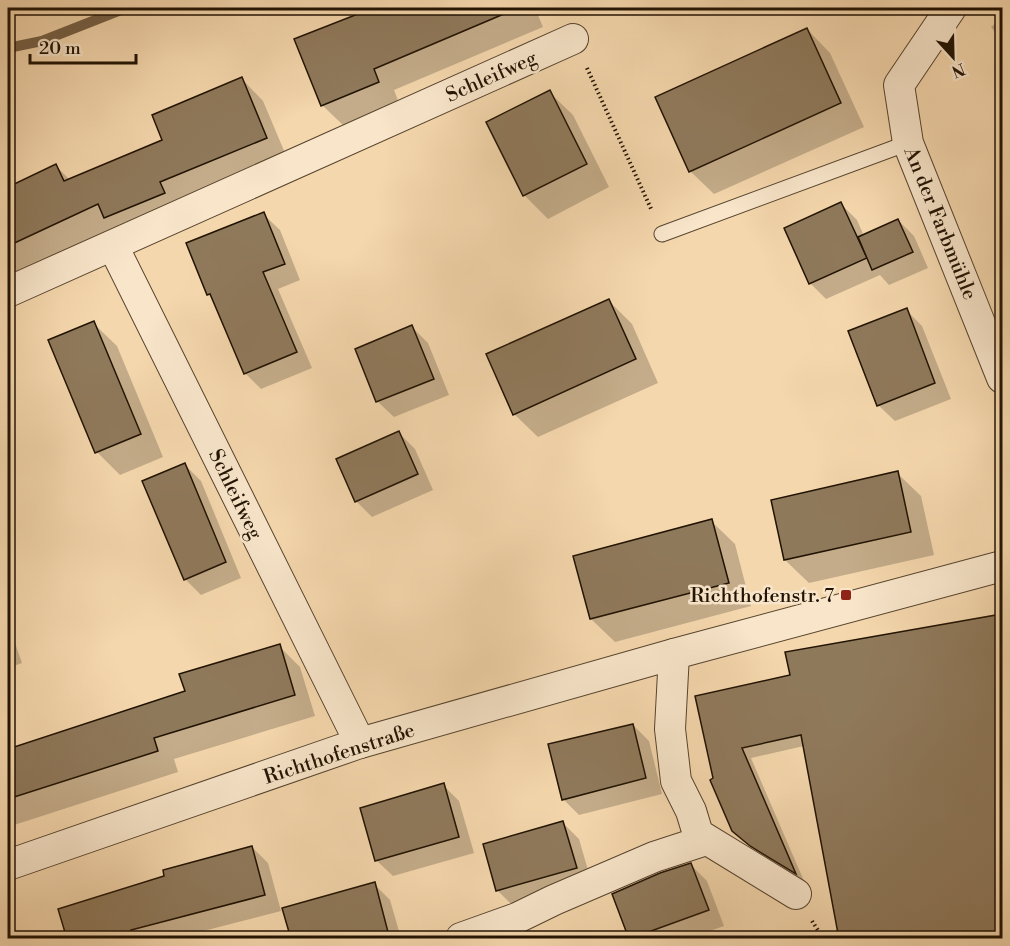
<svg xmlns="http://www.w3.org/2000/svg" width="1010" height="946" viewBox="0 0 1010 946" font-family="'Libre Bodoni',serif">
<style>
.shadow{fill:#0003}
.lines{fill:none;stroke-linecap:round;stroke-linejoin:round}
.stream{stroke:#756046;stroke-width:10}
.building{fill:#8f795b;stroke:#211303;stroke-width:1.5}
.service-casing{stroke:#56442e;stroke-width:17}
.minor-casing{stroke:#56442e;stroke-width:32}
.path{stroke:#211303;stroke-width:4;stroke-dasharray:1.5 3;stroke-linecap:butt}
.service{stroke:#f8e5ca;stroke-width:15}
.minor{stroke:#f8e5ca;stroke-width:30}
.poi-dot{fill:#8f2418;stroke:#f8e5ca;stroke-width:2}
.labels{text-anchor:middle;stroke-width:5;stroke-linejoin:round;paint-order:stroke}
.street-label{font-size:20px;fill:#211303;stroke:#f8e5ca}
.poi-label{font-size:20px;fill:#211303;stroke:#f8e5ca;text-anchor:end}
</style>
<rect width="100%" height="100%" fill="#f5d7ad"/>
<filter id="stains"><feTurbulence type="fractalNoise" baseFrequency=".00333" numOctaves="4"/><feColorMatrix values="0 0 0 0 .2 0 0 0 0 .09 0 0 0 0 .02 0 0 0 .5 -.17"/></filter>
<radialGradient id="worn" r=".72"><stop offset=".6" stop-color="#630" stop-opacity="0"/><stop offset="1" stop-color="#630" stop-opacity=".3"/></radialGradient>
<g class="shadow">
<path d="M377,8H535L543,27L394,90L399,103L344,126L322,105L296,40Z"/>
<path d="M1002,18V41L991,27Z"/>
<path d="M807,29L830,53L864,127L714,194L690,171Z"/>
<path d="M242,79L263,101L288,160L127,239L116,227L8,277V188L56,166L70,180L164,140Z"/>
<path d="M549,92L573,115L609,187L548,219L524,195Z"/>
<path d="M841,204L857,220L864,236L898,220L914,236L928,268L889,285L880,275L826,299L810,283Z"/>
<path d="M263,214L280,230L300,280L278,289L312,368L261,389L245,373L214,299L209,294Z"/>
<path d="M609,301L632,324L658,383L538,437L514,414Z"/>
<path d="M906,310L922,326L951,399L895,421L878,405Z"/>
<path d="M93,323L117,346L163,457L120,475L97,452Z"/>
<path d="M412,327L428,343L449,395L394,417L377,401Z"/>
<path d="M399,433L415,449L433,490L372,517L356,501Z"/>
<path d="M185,465L201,481L241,578L201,595L185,579Z"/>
<path d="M897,473L921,496L934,555L809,583L785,560Z"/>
<path d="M711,521L735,544L751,606L615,642L591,619L575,557Z"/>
<path d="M1002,616V938H843L804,746L751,758L804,881L762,855L743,841L733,830L712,780L791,676L787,654Z"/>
<path d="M8,623L22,663L8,668Z"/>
<path d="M279,646L300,667L315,716L174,759L178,772L8,827V750L187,692Z"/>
<path d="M633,725L649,741L662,794L579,815L563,799Z"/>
<path d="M443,785L459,801L474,853L393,876L376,860Z"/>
<path d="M563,823L579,839L592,884L514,907L498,891L485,845Z"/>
<path d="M252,847L268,863L281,911L176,938H68Z"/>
<path d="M691,865L707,881L724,926L690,938H631L614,894Z"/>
<path d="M374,884L390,900L401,938H293Z"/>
</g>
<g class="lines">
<path class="stream" d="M8,48L42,41L126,8"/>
</g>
<g class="building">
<path d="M373,8H518L374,69L379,82L321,106L294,39Z"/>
<path d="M807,28L841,103L689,172L655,97Z"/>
<path d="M242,77L267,138L160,182L165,193L104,218L98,204L8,246V187L56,164L64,181L162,140L152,115Z"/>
<path d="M550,90L587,164L523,196L486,122Z"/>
<path d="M841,202L867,258L809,284L784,228Z"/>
<path d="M264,212L285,264L263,272L297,352L244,374L210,294L207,295L186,243Z"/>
<path d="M898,219L913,252L872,270L858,237Z"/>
<path d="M609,299L636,359L513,415L486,354Z"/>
<path d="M907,308L935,383L877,406L848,331Z"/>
<path d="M94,321L141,434L95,453L48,340Z"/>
<path d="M412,325L434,379L376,402L355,349Z"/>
<path d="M399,431L418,474L355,502L336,459Z"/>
<path d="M185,463L226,562L184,580L142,481Z"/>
<path d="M898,471L911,532L784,560L771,500Z"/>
<path d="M712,519L729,583L590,619L573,556Z"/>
<path d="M1002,614V939H839L801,735L742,748L796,874L750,846L732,831L710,780L713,778L695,696L790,675L785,652Z"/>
<path d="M280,644L295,695L154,738L158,751L8,799V749L185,691L179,674Z"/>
<path d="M633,724L646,778L562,800L548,744Z"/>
<path d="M444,783L459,837L375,861L360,808Z"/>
<path d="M563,821L577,868L496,891L483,844Z"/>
<path d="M252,846L265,895L131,930L134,939H67L58,909L164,876L163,870Z"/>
<path d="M691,863L709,910L629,939L612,894L660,873Z"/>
<path d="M375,882L388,932L364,939H291L282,908Z"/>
</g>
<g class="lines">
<defs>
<path id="service" d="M662,234L908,143"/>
<g id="minor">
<path d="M951,8L899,85L908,143L1002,378"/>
<path d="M113,246L360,743"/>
<path d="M8,292L573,39"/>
<path d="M674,654L670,729L676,781L691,811L698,834L796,894"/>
<path d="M8,865L360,743L674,654L1002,566"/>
<path d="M461,938L517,918L554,900L654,857L706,840"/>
</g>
</defs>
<use href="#service" class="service-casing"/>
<use href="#minor" class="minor-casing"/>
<g class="path">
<path d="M587,68L652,211"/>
<path d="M812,921L823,938"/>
</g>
<use href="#service" class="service"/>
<use href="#minor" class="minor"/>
</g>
<rect class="poi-dot" x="840" y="589" width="12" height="12" rx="3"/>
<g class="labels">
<g class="street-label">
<text transform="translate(491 76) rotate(-24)" y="7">Schleifweg</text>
<text transform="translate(941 223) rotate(68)" y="7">An der Farbmühle</text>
<text transform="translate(236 494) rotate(64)" y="7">Schleifweg</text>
<text transform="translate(339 753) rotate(-18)" y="7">Richthofenstraße</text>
</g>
<g class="poi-label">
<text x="834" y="602">Richthofenstr. 7</text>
</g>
</g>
<rect width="1010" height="946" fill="none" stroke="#f5d7ad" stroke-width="30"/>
<rect x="9" y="9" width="992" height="928" fill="none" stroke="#211303" stroke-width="3"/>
<rect x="15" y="15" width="980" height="916" fill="none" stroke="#211303" stroke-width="1.5"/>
<g transform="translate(953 57) rotate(158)" stroke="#f8e5ca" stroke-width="4.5" paint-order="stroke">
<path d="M0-4.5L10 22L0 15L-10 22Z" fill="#211303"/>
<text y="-9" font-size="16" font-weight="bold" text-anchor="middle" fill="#211303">N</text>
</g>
<path d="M30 54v9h106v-9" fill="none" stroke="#211303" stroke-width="3"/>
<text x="39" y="54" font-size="18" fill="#211303" stroke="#f8e5ca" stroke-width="4.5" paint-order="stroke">20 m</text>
<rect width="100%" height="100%" filter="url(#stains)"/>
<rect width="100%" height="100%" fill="url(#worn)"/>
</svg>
